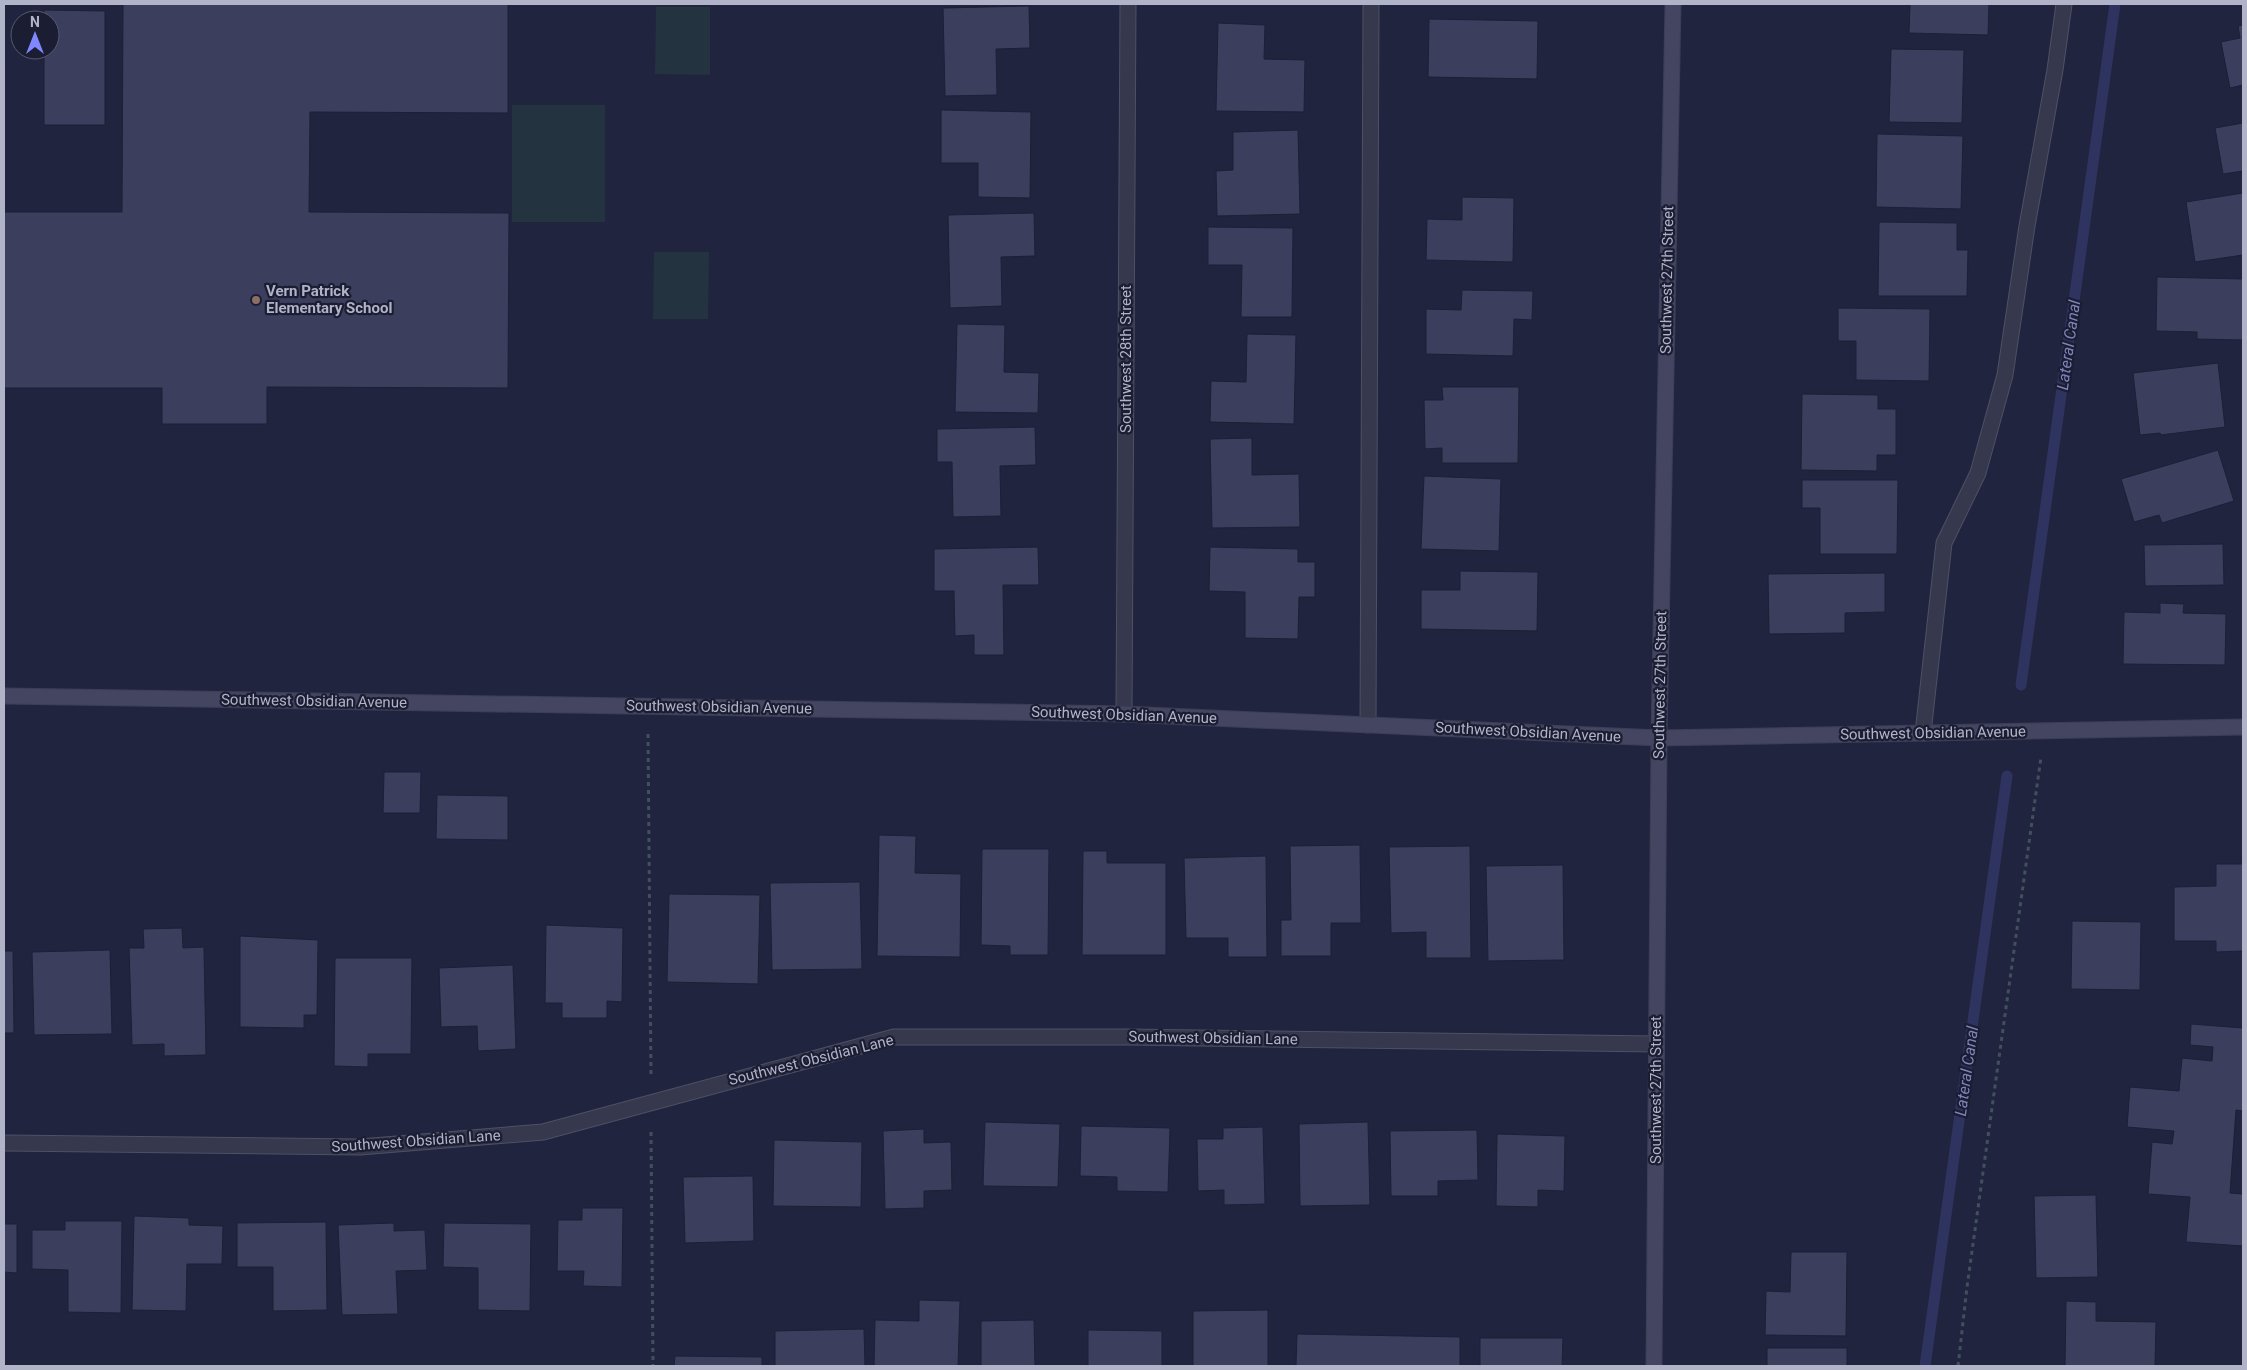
<svg xmlns="http://www.w3.org/2000/svg" width="2247" height="1370" viewBox="0 0 2247 1370" font-family="Roboto,sans-serif">
<style>
.green{fill:#23333f}
.lines{fill:none;stroke-linecap:round;stroke-linejoin:round}
.stream{stroke:#2f3360;stroke-width:11}
.building{fill:#3b3e5d;stroke:#1d1f35}
.lane-casing{stroke:#4e5066;stroke-width:17}
.street-casing{stroke:#4e5066;stroke-width:17}
.secondary-casing{stroke:#3c3e54;stroke-width:17}
.path{stroke:#41505c;stroke-width:3;stroke-dasharray:4 4;stroke-linecap:butt}
.lane{stroke:#36384e;stroke-width:15}
.street{stroke:#36384e;stroke-width:15}
.secondary{stroke:#434561;stroke-width:15}
.education-dot{fill:#8d6e63;stroke:#1b1d33;stroke-width:2}
.labels{text-anchor:middle;stroke-width:4.5;stroke-linejoin:round;paint-order:stroke}
.street-label{font-size:15px;fill:#b1b3c9;stroke:#1b1d33}
.poi-label{font-size:15px;font-weight:bold;fill:#b1b3c9;stroke:#1b1d33;text-anchor:start}
.water-label{font-size:16px;font-style:italic;fill:#7f84b8;stroke:#1b1d33}
</style>
<rect width="100%" height="100%" fill="#21243e"/>
<g class="green">
<path d="M656,7H710V75L655,74Z"/>
<rect x="512" y="105" width="93" height="117"/>
<path d="M654,252H709L708,319H653Z"/>
</g>
<g class="lines">
<g class="stream">
<path d="M2021,685L2115,4"/>
<path d="M1925,1366L2007,776"/>
</g>
</g>
<g class="building">
<path d="M123,4H508V113L310,112L309,212L509,213L508,388L267,387V424H162V388H4V212H122Z"/>
<path d="M1910,4H1989L1988,35L1909,33Z"/>
<path d="M1029,6L1030,48L996,49L997,95L945,96L943,8Z"/>
<path d="M44,10L105,11V125H44V50H50V20H44Z"/>
<path d="M1429,19L1538,21L1537,79L1428,77Z"/>
<path d="M1218,23L1265,25L1264,59L1305,60L1304,112L1216,111Z"/>
<path d="M2243,25V85L2230,88L2221,42L2240,38L2238,26Z"/>
<path d="M1891,49L1964,50L1962,123L1889,122Z"/>
<path d="M941,110L1031,112L1030,198L978,197V163H941Z"/>
<path d="M2243,123V171L2223,174L2215,128Z"/>
<path d="M1298,130L1300,214L1217,216L1216,171L1233,170V132Z"/>
<path d="M1877,134L1963,136L1961,209L1876,207Z"/>
<path d="M2243,193V255L2195,262L2186,202Z"/>
<path d="M1462,197L1514,198L1513,262L1426,260L1427,219L1462,220Z"/>
<path d="M1034,213L1035,256L1001,257L1002,306L950,308L948,215Z"/>
<path d="M1879,222L1957,223V250H1968L1967,296H1878Z"/>
<path d="M1208,227L1293,228L1292,317H1241L1242,265H1208Z"/>
<path d="M2157,277L2243,279V340L2197,339V332L2156,331Z"/>
<path d="M1462,290L1533,291L1532,320L1514,319L1513,356L1426,354V309L1461,310Z"/>
<path d="M1838,308L1930,309L1929,381L1856,380V341H1838Z"/>
<path d="M957,324L1005,325L1004,372L1039,373L1038,413L955,412Z"/>
<path d="M1247,334L1296,335L1294,424L1210,422L1211,381L1246,382Z"/>
<path d="M2218,363L2225,427L2161,435L2160,433L2140,435L2133,373Z"/>
<path d="M1442,387H1519L1518,463H1442V448L1425,449L1424,400H1443Z"/>
<path d="M1802,394L1878,395V409H1896V455H1877V471L1801,470Z"/>
<path d="M1035,427L1036,465L1000,466L1001,516L953,517L952,462H937V429Z"/>
<path d="M1252,438V475L1299,474L1300,527L1212,528L1210,439Z"/>
<path d="M2218,450L2234,501L2162,523L2159,515L2134,522L2121,479Z"/>
<path d="M1424,476L1501,479L1499,551L1421,549Z"/>
<path d="M1802,480H1898L1897,554H1820V508H1802Z"/>
<path d="M2223,544L2224,585L2145,586L2144,545Z"/>
<path d="M1038,547L1039,585H1003L1004,655H974V635L955,636L954,591H934V549Z"/>
<path d="M1210,547L1298,549V562H1315V597H1299L1298,639L1245,638V592L1209,591Z"/>
<path d="M1460,571L1538,572L1537,631L1421,629V590H1460Z"/>
<path d="M1885,573V612L1845,613V633L1769,634L1768,574Z"/>
<path d="M2160,603L2184,604L2183,613L2226,614L2225,665L2123,664L2124,612L2160,613Z"/>
<path d="M384,772H421L420,813H383Z"/>
<path d="M437,795L508,796V840L436,839Z"/>
<path d="M879,835L916,836L915,873L961,874L960,957L877,956Z"/>
<path d="M1360,845L1361,923H1331V956H1281V920H1291L1290,846Z"/>
<path d="M1470,846L1471,958H1426V932L1391,933L1389,847Z"/>
<path d="M982,849H1049L1048,955H1010V946L981,945Z"/>
<path d="M1083,851H1107V863H1166V955H1082Z"/>
<path d="M1266,856L1267,957H1228V938H1186L1184,858Z"/>
<path d="M2216,864H2243V951L2216,952V941H2174V887L2216,886Z"/>
<path d="M1563,865L1564,960L1488,961L1486,866Z"/>
<path d="M860,882L862,969L772,970L770,883Z"/>
<path d="M669,894L760,895L758,984L667,982Z"/>
<path d="M2072,921L2141,922L2140,990L2071,989Z"/>
<path d="M546,925L623,928L622,1002L607,1001V1018H562V1003H545Z"/>
<path d="M182,928L183,948L204,947L206,1055L164,1056V1044L132,1045L129,948H144L143,929Z"/>
<path d="M240,936L318,940L317,1015H304V1028L240,1027Z"/>
<path d="M110,950L112,1034L34,1035L32,952Z"/>
<path d="M4,951H13L14,1033H4Z"/>
<path d="M335,958H412L411,1054H368V1067L334,1066Z"/>
<path d="M513,965L516,1049L478,1051L477,1026L441,1027L439,968Z"/>
<path d="M2191,1024L2243,1028V1111L2236,1110L2230,1193L2243,1194V1246L2186,1242L2190,1197L2148,1194L2152,1142L2172,1144L2174,1131L2127,1127L2130,1087L2179,1091L2182,1058L2212,1061L2213,1047L2190,1045Z"/>
<path d="M985,1122L1060,1124L1058,1187L983,1186Z"/>
<path d="M1368,1122L1370,1205L1300,1206L1299,1124Z"/>
<path d="M1081,1126L1170,1128L1168,1192L1117,1191V1177L1080,1176Z"/>
<path d="M1263,1127L1265,1204L1224,1205V1190L1198,1191L1197,1139H1223V1128Z"/>
<path d="M924,1129V1143L951,1142L952,1190L924,1191V1208L885,1209L883,1131Z"/>
<path d="M1477,1130L1478,1180L1438,1181V1196H1391L1390,1131Z"/>
<path d="M1497,1134L1565,1136L1564,1191L1538,1190V1207L1496,1206Z"/>
<path d="M774,1140L862,1142L861,1207L773,1206Z"/>
<path d="M753,1176L754,1241L685,1243L683,1177Z"/>
<path d="M2096,1195L2098,1277L2036,1278L2034,1196Z"/>
<path d="M582,1208H623L622,1287L583,1286L584,1271H557L558,1220H582Z"/>
<path d="M134,1216L189,1218V1225L223,1226L222,1264H187L186,1311L132,1310Z"/>
<path d="M65,1221H122L121,1313L68,1312V1270L32,1269V1230H65Z"/>
<path d="M326,1222L327,1310L273,1311V1267H237V1223Z"/>
<path d="M394,1223V1231L425,1230L427,1270L396,1271L398,1314L342,1315L338,1225Z"/>
<path d="M444,1223L531,1224L530,1311L478,1310V1268L443,1267Z"/>
<path d="M4,1224H17V1273L4,1272Z"/>
<path d="M1791,1252H1847L1846,1336L1765,1335L1766,1291L1790,1292Z"/>
<path d="M919,1300L960,1301L958,1366H874L875,1320L919,1321Z"/>
<path d="M2066,1301L2096,1302V1321L2156,1322L2155,1366H2065Z"/>
<path d="M1268,1310V1366H1193V1311Z"/>
<path d="M1034,1320L1035,1366H981V1321Z"/>
<path d="M864,1329L865,1366H775V1331Z"/>
<path d="M1088,1330L1162,1331V1366H1088Z"/>
<path d="M1297,1334L1460,1337V1366H1296Z"/>
<path d="M1480,1338H1563L1562,1366H1480Z"/>
<rect x="1767" y="1348" width="80" height="18"/>
<path d="M675,1356L762,1357V1366H674Z"/>
</g>
<g class="lines">
<defs>
<g id="lane">
<path d="M1368,725L1371,4"/>
<path d="M1923,733L1944,543L1978,473L2005,375L2027,226L2055,70L2064,4"/>
</g>
<g id="street">
<path d="M1124,714L1128,4"/>
<path d="M4,1143L360,1147L543,1132L894,1037H1127L1656,1044"/>
</g>
<g id="secondary">
<path d="M4,696L1124,714L1659,738L2243,727"/>
<path d="M1654,1366L1659,738L1673,4"/>
</g>
</defs>
<use href="#lane" class="lane-casing"/>
<use href="#street" class="street-casing"/>
<use href="#secondary" class="secondary-casing"/>
<g class="path">
<path d="M648,734L651,1076"/>
<path d="M651,1132L653,1366"/>
<path d="M1958,1366L1967,1287L2041,757"/>
</g>
<use href="#lane" class="lane"/>
<use href="#street" class="street"/>
<use href="#secondary" class="secondary"/>
</g>
<circle class="education-dot" cx="256" cy="300" r="5"/>
<g class="labels">
<g class="street-label">
<text transform="translate(1667 280) rotate(-89)" y="5">Southwest 27th Street</text>
<text transform="translate(1126 359) rotate(-90)" y="5">Southwest 28th Street</text>
<text transform="translate(1660 685) rotate(-89)" y="5">Southwest 27th Street</text>
<text transform="translate(314 701) rotate(1)" y="5">Southwest Obsidian Avenue</text>
<text transform="translate(719 707) rotate(1)" y="5">Southwest Obsidian Avenue</text>
<text transform="translate(1124 715) rotate(2)" y="5">Southwest Obsidian Avenue</text>
<text transform="translate(1528 732) rotate(3)" y="5">Southwest Obsidian Avenue</text>
<text transform="translate(1933 733) rotate(-1)" y="5">Southwest Obsidian Avenue</text>
<text transform="translate(1213 1038) rotate(1)" y="5">Southwest Obsidian Lane</text>
<text transform="translate(811 1060) rotate(-14)" y="5">Southwest Obsidian Lane</text>
<text transform="translate(1656 1090) rotate(-90)" y="5">Southwest 27th Street</text>
<text transform="translate(416 1141) rotate(-4)" y="5">Southwest Obsidian Lane</text>
</g>
<g class="poi-label">
<text x="266" y="296">Vern Patrick<tspan x="266" dy="17">Elementary School</tspan></text>
</g>
<g class="water-label">
<text transform="translate(2068 345) rotate(-82)" y="6">Lateral Canal</text>
<text transform="translate(1966 1071) rotate(-82)" y="6">Lateral Canal</text>
</g>
</g>
<rect width="2247" height="1370" fill="none" stroke="#b1b3c9" stroke-width="10"/>
<g transform="translate(35 35)"><circle r="24" fill="#1b1d33" stroke="#57596f"/>
<path d="M0-4L9 19L0 12L-9 19Z" fill="#8188ff"/>
<text y="-8" font-size="14" font-weight="bold" text-anchor="middle" fill="#b1b3c9">N</text>
</g>
</svg>
